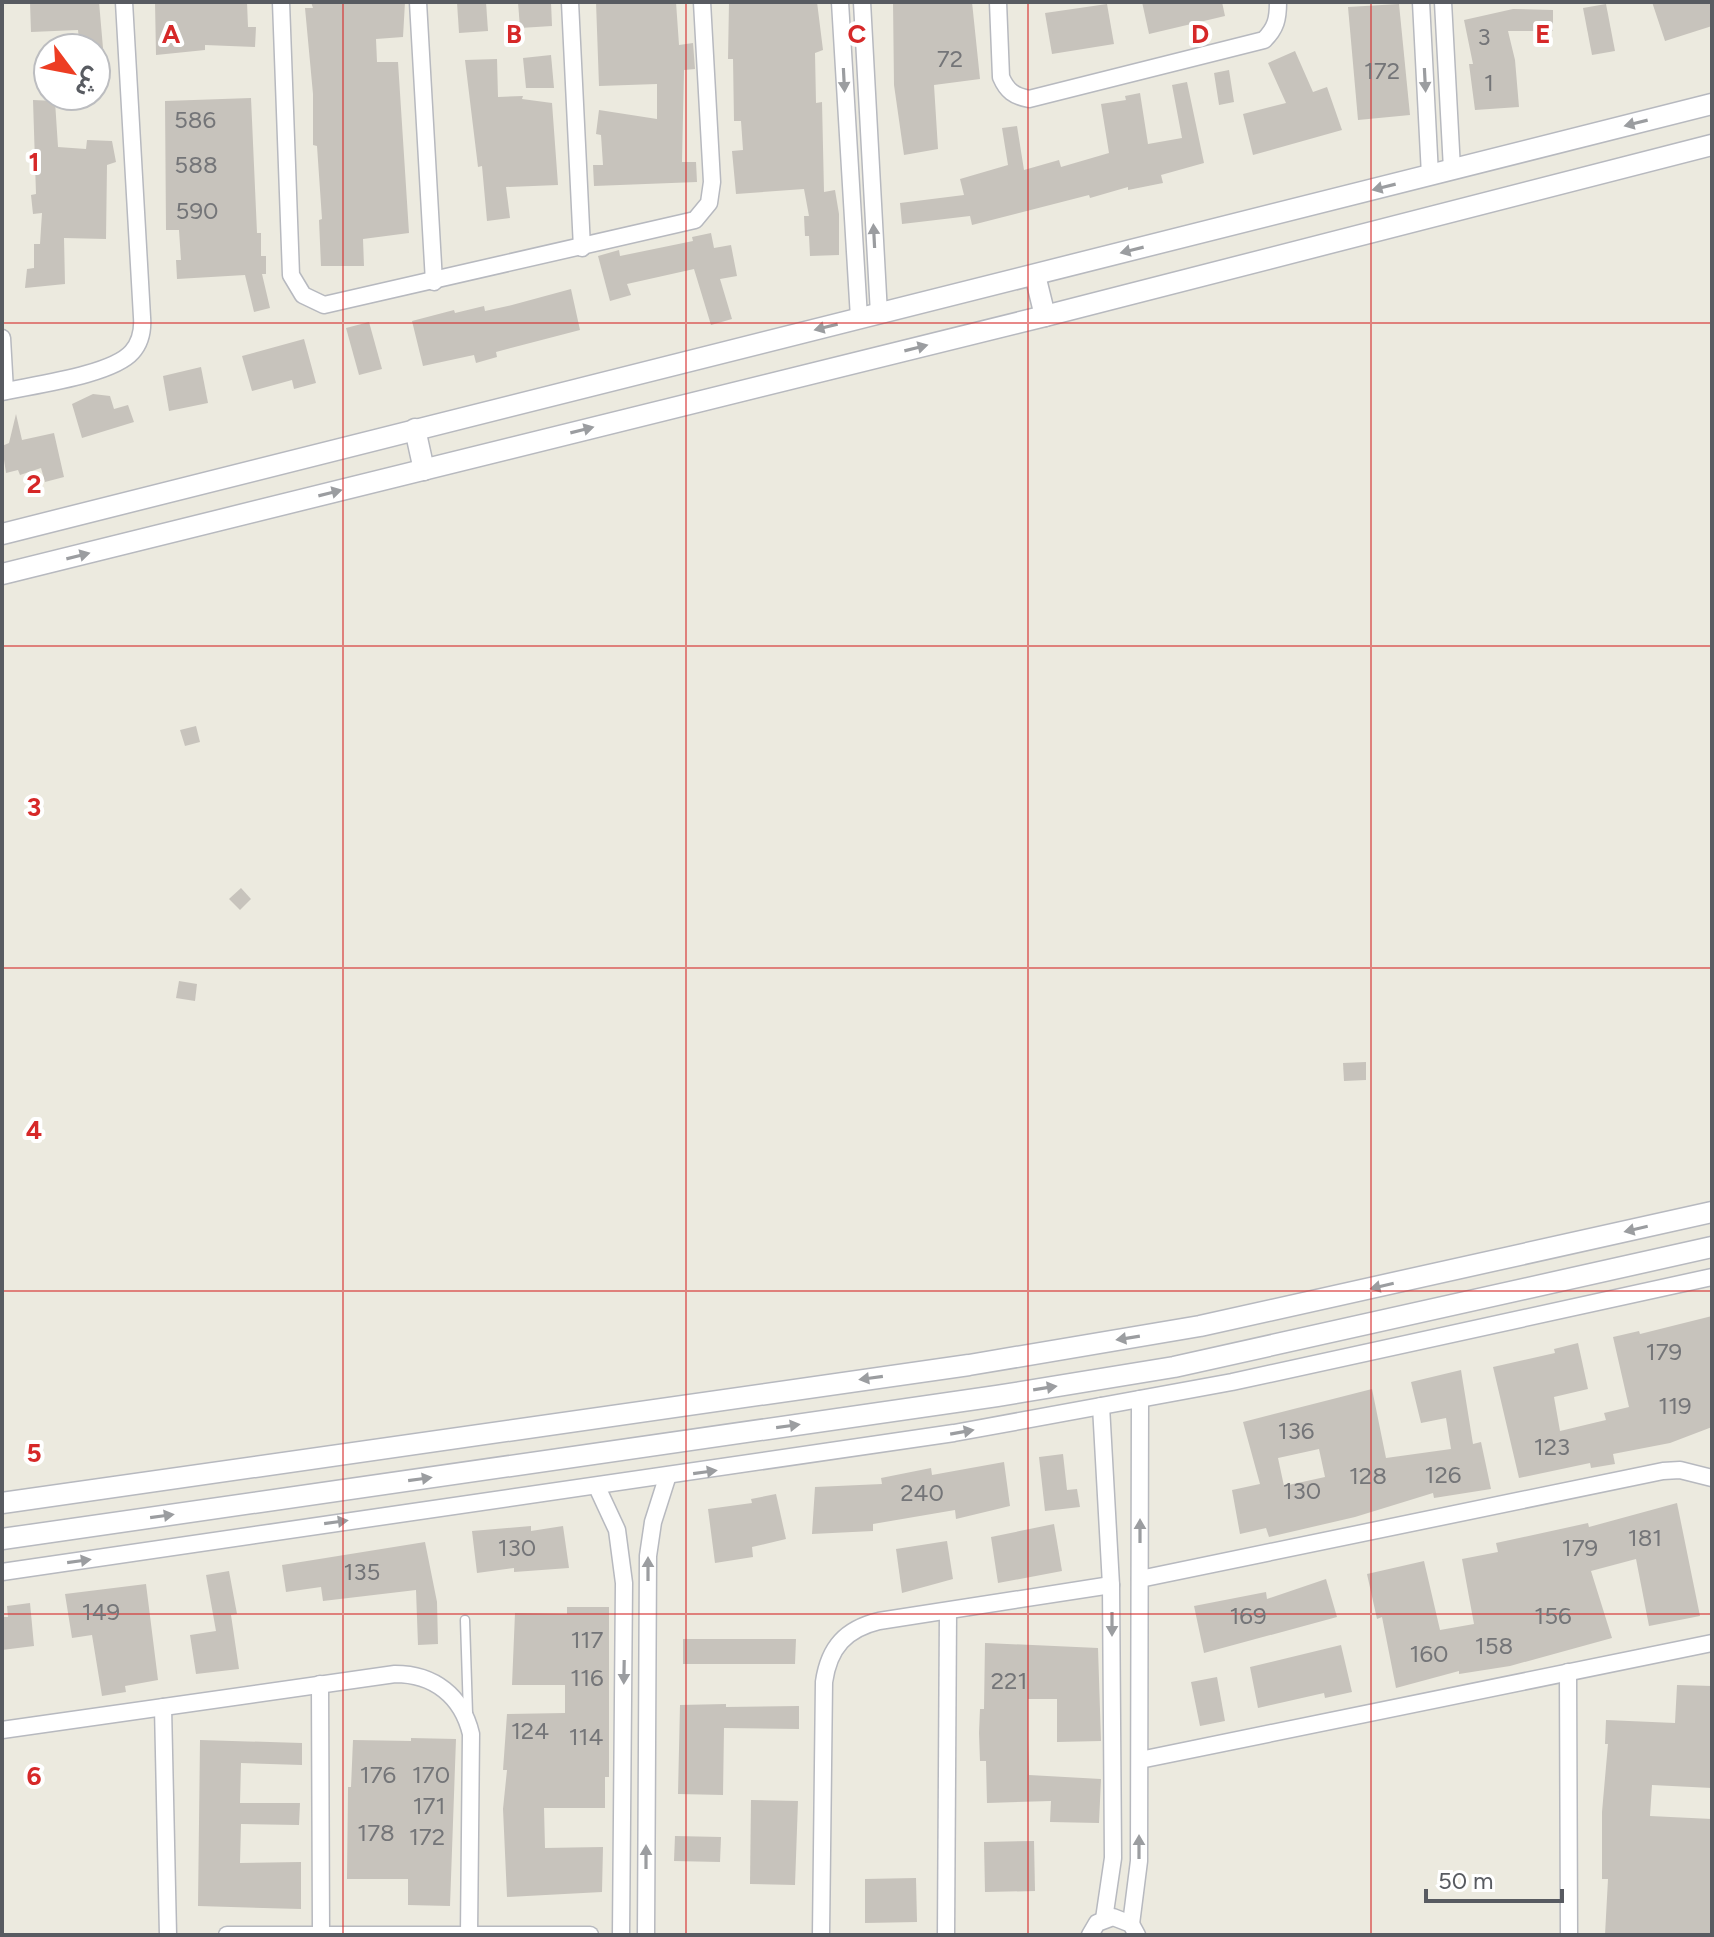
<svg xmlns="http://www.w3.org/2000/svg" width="1714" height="1937" viewBox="0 0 1714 1937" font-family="Figtree,'Noto Sans Arabic',sans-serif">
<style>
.building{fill:#c7c3bc;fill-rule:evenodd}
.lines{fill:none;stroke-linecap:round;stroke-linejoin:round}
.service-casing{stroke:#b7b9bf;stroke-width:11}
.minor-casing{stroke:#b7b9bf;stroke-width:19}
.tertiary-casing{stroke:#b7b9bf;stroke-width:23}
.service{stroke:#fff;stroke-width:8}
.minor{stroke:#fff;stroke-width:16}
.tertiary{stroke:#fff;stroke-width:20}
.oneway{fill:#9b9da0}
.grid{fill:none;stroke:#d62828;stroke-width:2;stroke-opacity:0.55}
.labels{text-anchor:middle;stroke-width:8;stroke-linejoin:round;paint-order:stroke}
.number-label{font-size:24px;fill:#747578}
.grid-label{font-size:26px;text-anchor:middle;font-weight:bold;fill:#d62828;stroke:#fff;stroke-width:8;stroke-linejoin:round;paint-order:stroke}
</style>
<rect width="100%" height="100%" fill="#eceadf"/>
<g class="building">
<path d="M30,2H99L103,48H80L78,30L31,32Z"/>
<path d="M155,2H247L248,27H256L255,47L205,45V50L156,55Z"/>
<path d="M311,2H405L403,37L376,39L377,62H398L409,233L363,239L364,266H321L319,220L322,219L317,146L313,145V94L305,8H313Z"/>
<path d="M457,2H486L488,31L459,33Z"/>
<path d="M518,2H551L552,26L520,28Z"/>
<path d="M596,2H676L679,45L693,43L695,69L684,70L682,162H696L697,182L594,186L593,165H603L601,135L596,134L599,110L657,119V84L599,86Z"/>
<path d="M729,2H817L823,50L815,53L816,103L822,102L824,192L835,190L839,214V255L810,256L809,236H805L804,216H809L804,189L736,194L732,151L743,150L741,121H734L733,59H728Z"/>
<path d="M893,2H972L980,79L934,85L938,149L904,155L894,85Z"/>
<path d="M1142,2H1222L1225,16L1149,34Z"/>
<path d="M1652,2H1712V26L1665,41Z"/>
<path d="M1107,4L1114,44L1052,54L1045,13Z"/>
<path d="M1399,4L1410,115L1358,120L1348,7Z"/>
<path d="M1606,4L1615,51L1592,55L1583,8Z"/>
<path d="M1513,9L1553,10V31H1508L1515,60L1519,107L1475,110L1469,64H1473L1464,20Z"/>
<path d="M1295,51L1313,92L1327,87L1342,130L1253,155L1243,114L1286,103L1268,63Z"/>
<path d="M551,55L554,88H526L523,58Z"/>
<path d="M497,59L498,97L523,96L522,99L552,103L558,185L506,187L510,218L487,221L482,166L478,167L465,60Z"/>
<path d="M1229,70L1234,102L1219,105L1214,73Z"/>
<path d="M1187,82L1204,163L1161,175L1163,183L1128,190V187L1090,198L1089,195L972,225L970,216L902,224L900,203L964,195L960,179L1008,165L1002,128L1017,126L1024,170L1059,160L1061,167L1109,153L1101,104L1126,100L1125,96L1140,93L1148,144L1182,138L1172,85Z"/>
<path d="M251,98L257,233H261V256H266V274H262L270,308L254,312L245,275L177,279L176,260H181L179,230H166L165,101Z"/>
<path d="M33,100L55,101L58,147L86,149L87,140L112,141L116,162L107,165L106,239L64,238L65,284L25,288L27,269L34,268V244H40L42,213L33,214L31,195L36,194Z"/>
<path d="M711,233L714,248L731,245L737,276L720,279L732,319L711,325L694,269L627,284L631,295L610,301L598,256L619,250L620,256L693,241L692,237Z"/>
<path d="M571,289L580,330L496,352L497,357L476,363L474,355L423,366L412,321L454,310L455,313L484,306L485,311L512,305Z"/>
<path d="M369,322L382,369L359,375L346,328Z"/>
<path d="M304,339L316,383L294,389L292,380L252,391L242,356Z"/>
<path d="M201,367L208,403L169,411L163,376Z"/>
<path d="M93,394L110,396L114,409L128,405L134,422L82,438L72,404Z"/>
<path d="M16,414L22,440L54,433L64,477L45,482L41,468L20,475L18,470L6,473L2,446L9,443Z"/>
<path d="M196,726L200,742L185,746L180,730Z"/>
<path d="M241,888L251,899L240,910L229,899Z"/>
<path d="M179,981L197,984L195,1001L176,998Z"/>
<path d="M1366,1062V1080L1344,1081L1343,1063Z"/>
<path d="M1712,1316V1427L1670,1443L1613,1454L1615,1464L1591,1468L1590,1463L1519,1478L1493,1367L1555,1353L1554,1349L1578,1343L1588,1389L1554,1397L1560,1431L1606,1420L1604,1413L1629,1407L1613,1337L1639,1331L1640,1334Z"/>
<path d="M1461,1370L1473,1444L1481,1442L1491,1489L1434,1498L1433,1493L1355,1517L1269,1537L1266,1528L1240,1534L1232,1490L1260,1484L1243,1422L1372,1389L1386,1458L1451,1449L1446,1418L1421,1423L1411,1382ZM1319,1449L1325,1477L1284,1486L1278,1458Z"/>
<path d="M1063,1454L1067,1490L1077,1489L1080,1507L1045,1511L1039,1457Z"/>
<path d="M1004,1462L1010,1506L956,1519L955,1510L873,1524V1531L812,1534L815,1487L882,1484L881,1478L931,1468L932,1475Z"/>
<path d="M776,1494L786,1539L752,1547L753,1557L715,1563L708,1509L752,1503L751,1499Z"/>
<path d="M1677,1503L1700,1616L1649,1626L1636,1559L1591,1571L1612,1638L1510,1666L1459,1674V1671L1396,1688L1382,1617L1377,1619L1367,1574L1424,1561L1440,1630L1474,1624L1462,1559L1498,1552L1496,1543L1588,1523L1589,1527Z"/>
<path d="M1054,1524L1062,1571L998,1583L991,1537Z"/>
<path d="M531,1526V1531L563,1526L569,1568L514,1572V1568L477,1573L472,1531Z"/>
<path d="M947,1541L953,1579L902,1593L896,1549Z"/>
<path d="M425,1542L437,1602L438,1644L418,1645L416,1590L323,1601L321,1587L286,1592L282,1565Z"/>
<path d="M229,1571L237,1614L231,1615L239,1669L196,1674L190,1635L216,1631L206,1575Z"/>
<path d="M1326,1579L1337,1617L1204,1653L1194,1606L1266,1592L1267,1599Z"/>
<path d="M146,1584L158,1680L125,1686L126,1692L102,1696L92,1635L72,1638L65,1594Z"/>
<path d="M30,1603L34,1646L2,1650V1617H8L7,1606Z"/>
<path d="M567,1607H609V1777H605V1808H544L545,1848L603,1847L602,1892L507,1897L503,1809L507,1770H503L507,1714L565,1713V1685H512L515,1613L567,1614Z"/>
<path d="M683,1639H796L795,1664H683Z"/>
<path d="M985,1643L1098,1648L1101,1741L1057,1742V1699H1028V1738L1029,1775L1101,1779L1099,1823L1050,1822L1051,1801L987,1803L986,1761H980L979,1733L980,1709H984Z"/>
<path d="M1341,1645L1352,1692L1325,1698L1324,1693L1258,1708L1250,1667Z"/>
<path d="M1217,1677L1225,1721L1200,1726L1191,1682Z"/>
<path d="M1677,1685L1712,1686V1788L1652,1785L1650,1816L1712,1819V1935H1605L1608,1879H1602V1812L1608,1744H1605L1606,1720L1675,1723Z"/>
<path d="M726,1704V1707L799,1706V1729L724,1728L723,1795L678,1794L680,1705Z"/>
<path d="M411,1738L456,1739L450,1906L408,1905V1879H347L348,1787H351L353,1740L411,1741Z"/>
<path d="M200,1740L302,1743V1765L241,1763L240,1803H300L299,1825L241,1824L240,1863L301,1862V1909L198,1906Z"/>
<path d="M751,1800L798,1801L795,1885L750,1884Z"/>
<path d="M675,1836L721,1837L720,1862L674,1861Z"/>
<path d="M1034,1841L1035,1891L985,1892L984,1842Z"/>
<path d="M916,1878L917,1922L865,1923V1879Z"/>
</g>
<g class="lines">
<defs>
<path id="service" d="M465,1620L468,1714"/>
<g id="minor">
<path d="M281,2L291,275L303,295L324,305L695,220L709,203L712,182L702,2"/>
<path d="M418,2L434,282"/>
<path d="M570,2L582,248"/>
<path d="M840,2L859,318"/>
<path d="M862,2L879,314"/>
<path d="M998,2L1001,77C1007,91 1014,96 1029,99L1264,40C1276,28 1278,19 1278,2"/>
<path d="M1421,2L1430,175"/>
<path d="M1443,2L1452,169"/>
<path d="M2,338L5,391"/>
<path d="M2,392C33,385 112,375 132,352C141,342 143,330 142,317L124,2"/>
<path d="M1101,1406L1111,1585L1113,1858L1104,1919"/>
<path d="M597,1487L617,1530L624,1583L621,1935"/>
<path d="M2,1572L954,1433L1232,1382L1712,1277"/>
<path d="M1140,1579L1663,1471L1680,1470L1712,1478"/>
<path d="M1568,1672L1569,1935"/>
<path d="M320,1684L321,1933"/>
<path d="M163,1707L168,1935"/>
<path d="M2,1730L395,1674C434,1674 462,1696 471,1734L469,1934"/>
<path d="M1140,1760L1712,1643"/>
<path d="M1131,1924L1139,1861L1140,1399"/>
<path d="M227,1935H590"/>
<path d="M646,1935L648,1556L653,1522L667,1478"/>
<path d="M821,1935L824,1682C829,1647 846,1629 879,1621L1111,1585"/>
<path d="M946,1935L948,1611"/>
<path d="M1090,1935L1097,1923L1113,1917L1131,1924L1137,1935"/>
</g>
<g id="tertiary">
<path d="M1035,275L1045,316"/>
<path d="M415,429L424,470"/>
<path d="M2,534L1712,104"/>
<path d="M2,574L1045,316L1712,145"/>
<path d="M2,1503L969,1365L1200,1326L1712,1212"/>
<path d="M2,1539L997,1396L1174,1367L1712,1247"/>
</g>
</defs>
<use href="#service" class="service-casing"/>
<use href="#minor" class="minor-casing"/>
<use href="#tertiary" class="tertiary-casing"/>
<use href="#service" class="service"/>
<use href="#minor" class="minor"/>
<use href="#tertiary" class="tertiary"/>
</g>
<defs><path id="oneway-solid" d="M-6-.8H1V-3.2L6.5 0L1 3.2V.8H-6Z" transform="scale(2)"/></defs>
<g class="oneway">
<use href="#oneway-solid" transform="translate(844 80) rotate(87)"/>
<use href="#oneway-solid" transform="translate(1425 80) rotate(87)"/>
<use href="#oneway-solid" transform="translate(1636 123) rotate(166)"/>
<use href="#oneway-solid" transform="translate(1384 187) rotate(166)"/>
<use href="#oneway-solid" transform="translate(874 236) rotate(-93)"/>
<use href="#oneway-solid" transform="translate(1132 250) rotate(166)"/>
<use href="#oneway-solid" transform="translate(826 327) rotate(166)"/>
<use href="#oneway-solid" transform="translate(916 348) rotate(-14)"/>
<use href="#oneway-solid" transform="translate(582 430) rotate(-14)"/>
<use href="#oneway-solid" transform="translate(330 493) rotate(-14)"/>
<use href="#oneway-solid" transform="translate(78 556) rotate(-14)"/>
<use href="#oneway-solid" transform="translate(1636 1229) rotate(167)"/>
<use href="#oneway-solid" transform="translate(1382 1286) rotate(167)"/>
<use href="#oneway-solid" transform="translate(1128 1338) rotate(171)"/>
<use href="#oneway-solid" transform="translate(871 1378) rotate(172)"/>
<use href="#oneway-solid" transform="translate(1045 1388) rotate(-9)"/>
<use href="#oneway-solid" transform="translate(788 1426) rotate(-8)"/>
<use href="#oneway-solid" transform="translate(962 1432) rotate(-10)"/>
<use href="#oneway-solid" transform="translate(705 1472) rotate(-8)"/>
<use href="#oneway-solid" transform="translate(420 1479) rotate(-8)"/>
<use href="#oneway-solid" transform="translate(162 1516) rotate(-8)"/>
<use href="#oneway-solid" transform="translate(336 1522) rotate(-8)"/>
<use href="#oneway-solid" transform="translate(1140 1531) rotate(-90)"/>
<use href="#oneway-solid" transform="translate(79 1561) rotate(-8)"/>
<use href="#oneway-solid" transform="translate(648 1569) rotate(-90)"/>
<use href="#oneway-solid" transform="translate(1112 1624) rotate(90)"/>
<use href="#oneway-solid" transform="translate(624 1672) rotate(91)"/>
<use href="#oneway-solid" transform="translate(1139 1847) rotate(-90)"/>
<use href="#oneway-solid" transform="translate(646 1857) rotate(-90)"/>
</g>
<path class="grid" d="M343,2V1935M686,2V1935M1028,2V1935M1371,2V1935M2,323H1712M2,646H1712M2,968H1712M2,1291H1712M2,1614H1712"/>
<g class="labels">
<g class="number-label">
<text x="1484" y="45">3</text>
<text x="950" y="67">72</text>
<text x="1382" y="79">172</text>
<text x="1489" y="91">1</text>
<text x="195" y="128">586</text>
<text x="196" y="173">588</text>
<text x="197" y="219">590</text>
<text x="1664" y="1360">179</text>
<text x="1675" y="1414">119</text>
<text x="1296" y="1439">136</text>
<text x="1552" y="1455">123</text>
<text x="1443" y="1483">126</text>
<text x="1368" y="1484">128</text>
<text x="1302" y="1499">130</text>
<text x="922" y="1501">240</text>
<text x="1645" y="1546">181</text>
<text x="517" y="1556">130</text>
<text x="1580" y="1556">179</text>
<text x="362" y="1580">135</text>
<text x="101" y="1620">149</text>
<text x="1248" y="1624">169</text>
<text x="1553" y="1624">156</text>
<text x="587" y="1648">117</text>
<text x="1494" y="1654">158</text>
<text x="1429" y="1662">160</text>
<text x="587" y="1686">116</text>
<text x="1009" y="1689">221</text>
<text x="530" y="1739">124</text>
<text x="586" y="1745">114</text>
<text x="378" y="1783">176</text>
<text x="431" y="1783">170</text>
<text x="429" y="1814">171</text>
<text x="376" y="1841">178</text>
<text x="427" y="1845">172</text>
</g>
</g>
<g class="grid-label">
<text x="171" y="43">A</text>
<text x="514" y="43">B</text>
<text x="857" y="43">C</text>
<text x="1200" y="43">D</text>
<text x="1543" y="43">E</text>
<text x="34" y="171">1</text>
<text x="34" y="493">2</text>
<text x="34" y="816">3</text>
<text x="34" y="1139">4</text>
<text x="34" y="1462">5</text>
<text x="34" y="1785">6</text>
</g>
<rect width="1714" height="1937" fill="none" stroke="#585b61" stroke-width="8"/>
<g transform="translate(72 72) rotate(122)"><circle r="38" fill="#ffffff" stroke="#bcbdc0" stroke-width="2"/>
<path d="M0-6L14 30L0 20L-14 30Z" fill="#ed3d23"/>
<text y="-12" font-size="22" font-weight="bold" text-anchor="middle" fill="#585b61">ش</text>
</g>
<path d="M1426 1889v12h136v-12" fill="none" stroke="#585b61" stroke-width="4"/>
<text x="1438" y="1889" font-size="24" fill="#585b61" stroke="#ffffff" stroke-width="6" paint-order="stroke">50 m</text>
</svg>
